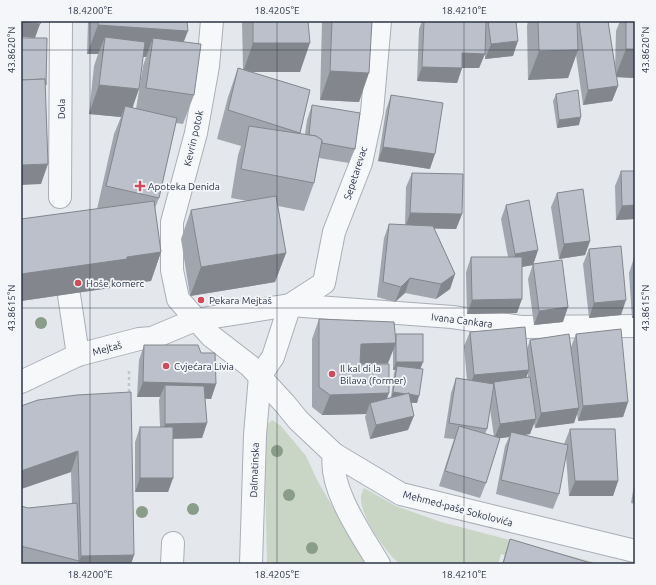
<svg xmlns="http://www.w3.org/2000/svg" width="656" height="585" viewBox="0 0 656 585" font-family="Ubuntu,sans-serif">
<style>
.green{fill:#c9d6c5}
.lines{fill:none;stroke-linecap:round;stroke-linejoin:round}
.minor-casing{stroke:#a9aeb7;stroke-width:24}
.path{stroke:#c2c5cb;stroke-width:2.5;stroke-dasharray:3 3;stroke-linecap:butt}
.minor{stroke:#f7f8fa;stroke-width:22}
.tree{fill:#899d89}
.wall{fill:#a1a5ae;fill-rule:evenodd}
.shaded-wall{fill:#83868d}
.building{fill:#bbc0ca;stroke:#83868d}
.ticks{fill:none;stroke:#2b3445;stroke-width:1;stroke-opacity:0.45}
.poi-dot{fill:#d1495b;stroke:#f4f6f9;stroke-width:1.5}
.labels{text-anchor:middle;stroke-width:3.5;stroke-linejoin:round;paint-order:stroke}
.street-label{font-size:10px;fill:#2b3445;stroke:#f4f6f9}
.poi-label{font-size:10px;fill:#2b3445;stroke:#f4f6f9;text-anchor:start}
.neatline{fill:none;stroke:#2b3445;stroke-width:1.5}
.ticks-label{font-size:10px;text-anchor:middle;fill:#2b3445}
</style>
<rect width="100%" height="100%" fill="#e4e7ec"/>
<g class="green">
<path d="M272,420L281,426L306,456L317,480L366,564H267L264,428Z"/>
<path d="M364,488L396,506L441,522L601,564H533L501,554L498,564H400C386,553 360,516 361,497C361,494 363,490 364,488Z"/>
</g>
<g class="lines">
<defs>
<g id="minor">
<path d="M212,21L208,66L196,133L172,222V270L178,299L211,336L250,366L285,404L298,420L334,454L401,494L635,551"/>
<path d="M60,197L61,21"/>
<path d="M69,295L78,355"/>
<path d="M290,305L324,283L334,232L361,163L372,112L380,21"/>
<path d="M260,376L273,357L290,305"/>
<path d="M21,382L78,355L139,339L152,338L195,320L290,305L452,317L521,327L635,326"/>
<path d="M334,454C328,488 362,535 379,564"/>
<path d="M172,564L173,543"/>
<path d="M251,564L255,435L260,376"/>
</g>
</defs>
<use href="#minor" class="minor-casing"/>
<path class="path" d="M129,371V396"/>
<use href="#minor" class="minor"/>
</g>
<g class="tree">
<circle cx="41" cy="323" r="6"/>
<circle cx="277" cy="451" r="6"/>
<circle cx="289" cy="495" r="6"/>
<circle cx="193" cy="509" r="6"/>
<circle cx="142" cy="512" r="6"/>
<circle cx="312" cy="548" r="6"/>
</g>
<g class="wall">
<path d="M88,21H187L183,42L194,95L183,124L176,123L159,198L155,208L161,252L151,281L117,285V287L21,301V219L97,209L114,134L121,117L89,114L94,66L98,54H87ZM143,57H146L143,66L136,109L132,108Z"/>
<path d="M242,21H308L300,72H250L310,90L300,134H305L307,120L312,105L355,149L349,163L319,158L314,183L304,211L278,206L286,253L275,282L190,296L181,239L191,210L248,201L231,198L238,155L241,146L217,139L228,97L238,68L243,70Z"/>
<path d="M322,21H372L359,102L320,100Z"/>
<path d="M422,21H516L513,56L485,59V53L479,68H462L457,83L417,81L419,29Z"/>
<path d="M528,21H608L615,71L616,31L620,21H635V78L616,77L618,86L612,101L583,105L576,55L568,78L528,80L527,26Z"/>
<path d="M556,94L579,125L557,128L553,101Z"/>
<path d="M391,95L430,169L378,161L386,110Z"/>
<path d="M621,171H635V219L616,220L615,186Z"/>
<path d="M412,173L462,214L456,229L434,228L455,274L450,289L436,299L405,293L395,302L377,297L384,238L389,224L405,225L406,187Z"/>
<path d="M557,193L590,241L585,255L559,259L551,207Z"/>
<path d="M506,205L538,250L533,265L522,267L517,313L467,314L466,272L471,257H508L501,219Z"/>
<path d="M589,249L621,315L589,318L583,264Z"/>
<path d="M634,258H635V318H632L629,273Z"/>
<path d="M533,264L563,322L534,325L528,279Z"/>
<path d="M319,319L395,337L396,334L421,369L417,403H411L408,430L370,439L365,417L366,414L322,415L312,407V339ZM393,349V370H395L394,373L391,398H387L388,363Z"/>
<path d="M470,332L527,349L530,340L571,347L576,334L628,402L623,417L578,421L577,414L574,423L535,428L534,423L530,434L524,435L564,444L570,429L618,481L613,496H569L566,456L559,494L553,509L496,494L505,446L509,437L500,438L486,483L480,498L439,486L454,439L444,438L451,393L456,378L467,380L464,346ZM528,373V377L526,378ZM490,409L494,437L485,434L487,429Z"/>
<path d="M144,345L201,353L216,384L211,399L205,398L207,423L202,438L173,439V478L168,492H135V442L140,427H160L159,400L160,397H137L139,360Z"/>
<path d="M77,395L134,555L131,564H28L21,562V506L28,508L72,504L71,472L21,489V406Z"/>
<path d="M635,479V504L631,503Z"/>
<path d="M510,539L594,564H502Z"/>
</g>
<g class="shaded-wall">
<path d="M21,22L40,24L35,38L21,37Z"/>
<path d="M98,25L188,31L177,59L153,38L146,57L102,55L105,37L98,54H87Z"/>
<path d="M518,41L513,56L485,59L491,44Z"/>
<path d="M253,43H310L300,72H243Z"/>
<path d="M626,49H635V78L615,77Z"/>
<path d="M578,50L568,78L528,80L539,51Z"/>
<path d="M462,53L485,54L479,68H457Z"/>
<path d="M422,67L462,68L457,83L417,81Z"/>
<path d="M330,71L369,73L359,102L320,100Z"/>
<path d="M99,85L139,89L129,118L125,106L121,117L89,114Z"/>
<path d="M618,86L612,101L583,105L588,90Z"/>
<path d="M581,117L579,125L557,128L559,120Z"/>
<path d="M383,147L435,154L430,169L378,161Z"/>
<path d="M48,164L41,184L21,185V165Z"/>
<path d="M635,205V219L616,220L622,206Z"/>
<path d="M410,213L462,214L456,229L405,228Z"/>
<path d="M590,241L585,255L559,259L564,244Z"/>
<path d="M538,250L533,265L510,269L515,254Z"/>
<path d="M161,252L151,281L117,285V287L21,301V274L127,257Z"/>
<path d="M286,253L275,282L190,296L201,267Z"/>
<path d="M455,274L450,289L436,299L441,284Z"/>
<path d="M410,278L405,293L395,302L401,287Z"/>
<path d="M522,299L517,313L467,314L472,300Z"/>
<path d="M626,300L621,315L589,318L594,303Z"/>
<path d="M568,307L563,322L534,325L539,311Z"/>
<path d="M635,311V318H632Z"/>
<path d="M396,343L388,363L354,364L361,344Z"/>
<path d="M396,362H423L420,370L397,366L395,370H393Z"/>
<path d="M529,370L524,384L494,382L492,387L468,389L474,375Z"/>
<path d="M143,382L216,384L211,399L165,397V385L160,397H137Z"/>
<path d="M393,392L419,396L417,403L390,400Z"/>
<path d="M389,393L382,413L370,403L366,414L322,415L330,395Z"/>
<path d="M628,402L623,417L578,421L583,406Z"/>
<path d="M579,408L574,423L535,428L541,413Z"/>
<path d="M414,416L408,430L370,439L376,425Z"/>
<path d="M536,419L530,434L510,437L511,432L509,437L494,439L500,424Z"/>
<path d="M207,423L202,438L160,439L165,424Z"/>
<path d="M78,451L71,472L21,489V471Z"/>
<path d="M140,478H173L168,492H135Z"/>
<path d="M575,481H618L613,496H569Z"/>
<path d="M134,555L131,564H78L81,556Z"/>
</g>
<g class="building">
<path d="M21,21H41L40,24L21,22Z"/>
<path d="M98,21H187L188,31L98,25Z"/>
<path d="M253,21H308L310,43H253Z"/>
<path d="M332,21H372L369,73L330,71Z"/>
<path d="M424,21H486L485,54L462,53V68L422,67Z"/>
<path d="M488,21H516L518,41L491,44Z"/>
<path d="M538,21H577L578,50L539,51Z"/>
<path d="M579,21H608L618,86L588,90Z"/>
<rect x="626" y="21" width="9" height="28"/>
<path d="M105,37L145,42L139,89L99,85Z"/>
<path d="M21,38H47L46,85L45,79L21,80Z"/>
<path d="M153,38L201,44L194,95L146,88Z"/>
<path d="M238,68L310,90L300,133L228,110Z"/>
<path d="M45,79L48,164L21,165V80Z"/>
<path d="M578,90L581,117L559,120L556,94Z"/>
<path d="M391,95L443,103L435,154L383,147Z"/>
<path d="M312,105L360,113L355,149L322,143V140L316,136L309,135Z"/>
<path d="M125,106L177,118L159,198L106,186Z"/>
<path d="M249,126L316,136L322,140L314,183L241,169Z"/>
<path d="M621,171H635V205L622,206Z"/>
<path d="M412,173L463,174L462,214L410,213Z"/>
<path d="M583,189L590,241L564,244L557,193Z"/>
<path d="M276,196L286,253L201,267L191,210Z"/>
<path d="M529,200L538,250L515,254L506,205Z"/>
<path d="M154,201L161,252L127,257V259L21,274V219Z"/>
<path d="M389,224L433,226L455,274L441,284L410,278L401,287L383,282Z"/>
<path d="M621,246L626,300L594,303L589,249Z"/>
<path d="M471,257H522V299L472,300Z"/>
<path d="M634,258H635V269Z"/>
<path d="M562,260L568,307L539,311L533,264Z"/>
<path d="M319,319L394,322L396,343L361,344L360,364H389V393L330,395L319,387Z"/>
<path d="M525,327L529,370L474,375L470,332Z"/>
<path d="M621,329L628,402L583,406L576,334Z"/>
<rect x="396" y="334" width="27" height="28"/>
<path d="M569,334L579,408L541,413L530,340Z"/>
<path d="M144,345H198L201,353H215L216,384L143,382Z"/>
<path d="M397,366L423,369L419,396L409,394V393L406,394L393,392Z"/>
<path d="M530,377L536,419L500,424L494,384L487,429L449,423L456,378L494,384V382Z"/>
<path d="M165,385L204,386L207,423L165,424Z"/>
<path d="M131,392L134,555L81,556L78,451L21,471V406L38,400L77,395Z"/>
<path d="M409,393L414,416L376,425L370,403Z"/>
<path d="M459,426L500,438L486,483L445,471Z"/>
<rect x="140" y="427" width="33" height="51"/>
<path d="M570,429H615L618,481H575Z"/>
<path d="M511,432L568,445L559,494L501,480Z"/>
<path d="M77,503L79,561L21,546V506L28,508Z"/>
<path d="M510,539L594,564H503Z"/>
</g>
<path class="ticks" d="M90,21V564M277,21V564M464,21V564M21,50H635M21,308H635"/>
<g class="poi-dot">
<path d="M138 180h4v4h4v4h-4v4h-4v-4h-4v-4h4z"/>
<circle cx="78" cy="283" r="4"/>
<circle cx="201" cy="300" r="4"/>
<circle cx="166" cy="366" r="4"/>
<circle cx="332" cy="374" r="4"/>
</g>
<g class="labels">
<g class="street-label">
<text transform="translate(61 109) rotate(-90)" y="4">Dola</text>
<text transform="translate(193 138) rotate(-77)" y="4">Kevrin potok</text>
<text transform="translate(355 173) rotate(-72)" y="4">Sepetarevac</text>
<text transform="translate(462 320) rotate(7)" y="4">Ivana Cankara</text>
<text transform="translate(107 348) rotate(-15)" y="4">Mejtaš</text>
<text transform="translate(254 470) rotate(-88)" y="4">Dalmatinska</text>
<text transform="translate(458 508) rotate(15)" y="4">Mehmed-paše Sokolovića</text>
</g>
<g class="poi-label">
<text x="148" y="190">Apoteka Denida</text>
<text x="86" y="287">Hoše komerc</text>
<text x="209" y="304">Pekara Mejtaš</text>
<text x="174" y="370">Cvjećara Livia</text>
<text x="340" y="372">Il kal di la<tspan x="340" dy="12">Bilava (former)</tspan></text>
</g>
</g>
<rect width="656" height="585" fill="none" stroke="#f4f6f9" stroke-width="44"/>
<rect x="22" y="22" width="612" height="541" class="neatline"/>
<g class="ticks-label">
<text x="90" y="14">18.4200°E</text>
<text x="277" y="14">18.4205°E</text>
<text x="464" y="14">18.4210°E</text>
<text transform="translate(11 50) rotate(-90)" y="4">43.8620°N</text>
<text transform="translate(645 50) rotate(-90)" y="4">43.8620°N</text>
<text transform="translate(11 308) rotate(-90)" y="4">43.8615°N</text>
<text transform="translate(645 308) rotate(-90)" y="4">43.8615°N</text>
<text x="90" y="578">18.4200°E</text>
<text x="277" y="578">18.4205°E</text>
<text x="464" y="578">18.4210°E</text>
</g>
</svg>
